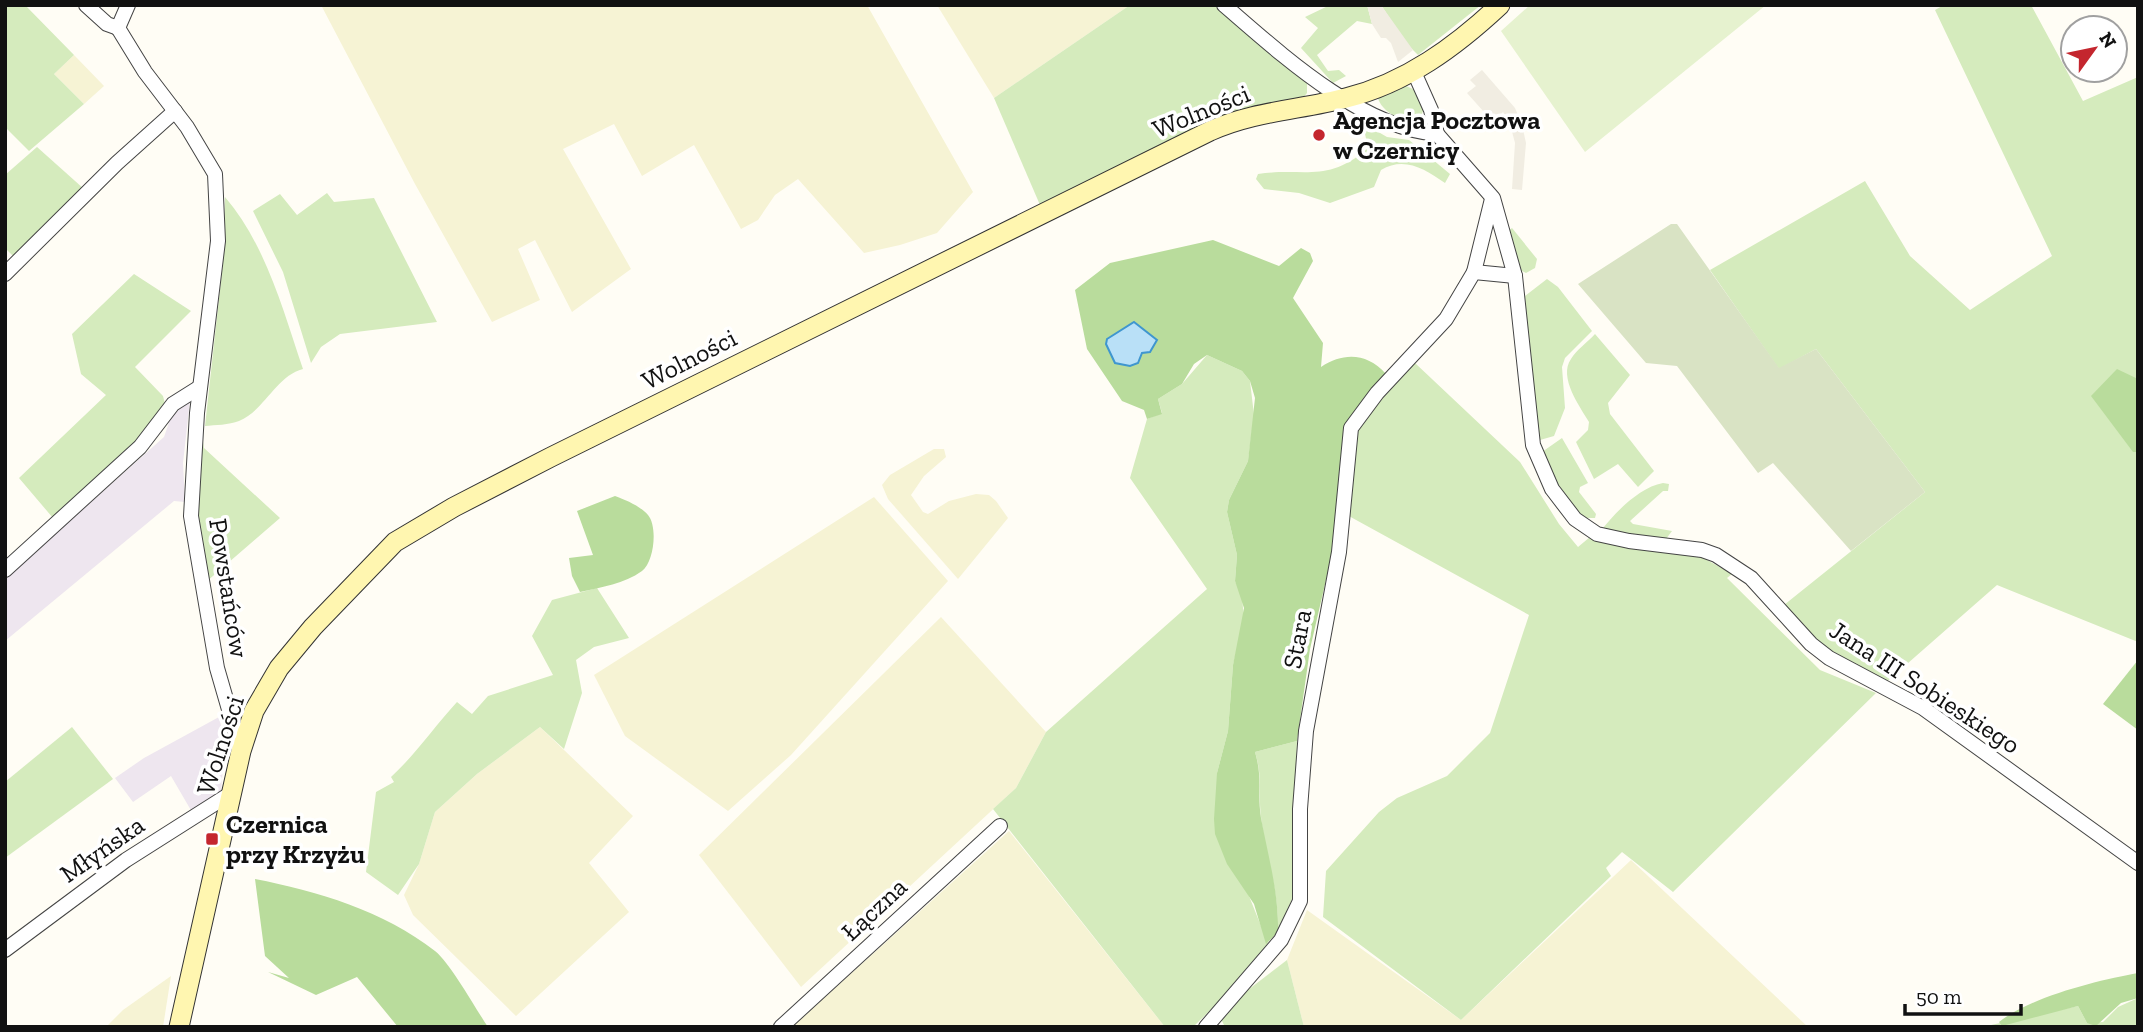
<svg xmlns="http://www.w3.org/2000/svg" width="2143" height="1032" viewBox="0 0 2143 1032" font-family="'Zilla Slab',serif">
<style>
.industrial{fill:#eee6ef}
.farmland{fill:#f6f3d4}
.green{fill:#d5ebbd}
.forest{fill:#b9dc9c}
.cemetery{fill:#d9e3c4}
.pitch{fill:#e6f2cf}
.plaza{fill:#f1ede2}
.water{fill:#b9e0f7;stroke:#3f96cf;stroke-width:2}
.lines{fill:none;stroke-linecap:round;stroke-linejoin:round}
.street-casing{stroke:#444;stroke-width:16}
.secondary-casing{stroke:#333;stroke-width:21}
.street{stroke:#fff;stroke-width:14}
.secondary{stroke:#fff6b0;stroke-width:19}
.poi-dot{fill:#c4262e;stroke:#fff;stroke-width:2.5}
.labels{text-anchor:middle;stroke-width:7;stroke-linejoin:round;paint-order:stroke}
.street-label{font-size:26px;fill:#111;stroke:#fff}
.poi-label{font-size:26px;font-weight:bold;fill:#111;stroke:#fff;text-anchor:start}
</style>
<rect width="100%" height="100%" fill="#fffdf5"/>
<g class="industrial">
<path d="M191,391L183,463L185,502L174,501L5,641V579L164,437L174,408Z"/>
<path d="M219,717L225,742L221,792L192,812L171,776L133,802L115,778L144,758Z"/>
</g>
<g class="farmland">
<path d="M321,5H867L973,192L937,233L900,245L864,253L798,179L775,195L758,220L741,229L694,145L642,176L614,124L563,149L631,269L572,312L535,240L518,249L540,300L492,322L415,184Z"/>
<path d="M937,5H1130L994,98Z"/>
<path d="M74,55L104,86L84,104L54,74Z"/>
<path d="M934,449H944L946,457L924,476L911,495L923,512L928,514L949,501L976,494L989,495L996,501L1008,518L958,579L888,499L882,485L890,475Z"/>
<path d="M874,497L948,581L791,755L728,811L625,736L594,675Z"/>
<path d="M941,617L1046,732L1016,788L801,987L699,855Z"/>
<path d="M540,727L633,816L589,863L629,912L516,1016L413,915L404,895L419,864L435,812L477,774Z"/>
<path d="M1009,831L1165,1027H792Z"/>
<path d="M1631,860L1808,1027H1304L1287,960L1307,910L1461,1020Z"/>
<path d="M171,976L163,1027H106L123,1010Z"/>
</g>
<g class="green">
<path d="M7,5H25L74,55L54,74L84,104L29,151L5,127Z"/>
<path d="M1130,5H1217L1307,82V93L1303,98L1040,205L994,98Z"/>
<path d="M1330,5H1367L1372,24L1357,21L1317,55L1328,71L1339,70L1346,76L1333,83L1301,48L1318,28L1305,17Z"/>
<path d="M1381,5H1481L1418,55L1406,43Z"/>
<path d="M1944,5H2031L2083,101L2138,77V642L1997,585L1883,685L1829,658L1779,609L1925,492L1816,349L1779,369L1710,270L1865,181L1910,256L1970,310L2052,256L1935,10Z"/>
<path d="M1406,86L1413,89L1424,109L1419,120C1404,123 1382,113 1378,98Z"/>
<path d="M1368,126L1387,137L1409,140L1450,174L1445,183C1425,169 1404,156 1381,170L1374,187L1330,203L1299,193L1264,189L1256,179L1258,174C1305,167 1327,184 1368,148L1364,129Z"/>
<path d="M37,147L84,189L16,259L5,248V175Z"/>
<path d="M327,193L334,202L374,198L437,322L340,334L321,347L311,363L283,272L253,211L280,194L297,215Z"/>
<path d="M225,197C266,245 283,310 303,369C276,376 265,410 239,421C229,425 215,425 205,426L223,262Z"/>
<path d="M1512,228L1537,259L1535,268L1526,273L1520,270L1507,232Z"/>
<path d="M134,274L191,311L135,367L163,396L165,404L138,443L53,518L19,478L106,395L81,374L72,334Z"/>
<path d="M1547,279L1558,287L1592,331L1565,358L1562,367L1565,408L1554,436L1540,440L1533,415L1525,296Z"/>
<path d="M1595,334L1630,375L1608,403L1610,414L1654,471L1638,487L1618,464L1594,479L1576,442L1588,430L1589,422C1580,407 1558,377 1571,359C1576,350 1588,342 1595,334Z"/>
<path d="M1207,355L1242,371L1250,381L1254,415L1248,461L1229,500L1227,512L1237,555L1235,581L1242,596L1244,620L1233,665L1228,731L1217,773L1247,891L1271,951L1193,1027H1165L993,809L1016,788L1046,732L1207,589L1130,478L1147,419L1162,413L1158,399L1182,384Z"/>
<path d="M1415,363L1520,462L1559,524L1578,547L1590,537L1700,556L1732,574L1727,578L1820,670L1876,693L1673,892L1622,852L1606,868L1611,876L1461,1020L1323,917L1326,871L1379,812L1397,798L1447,776L1490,733L1529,615L1347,515L1356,431L1372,409Z"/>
<path d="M201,429L204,448L280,518L206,582L197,516Z"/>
<path d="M1562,438L1588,483L1580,487L1579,492L1596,514L1595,518H1584L1573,509L1556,482L1542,452Z"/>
<path d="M1663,483L1669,484L1668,491H1663L1630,521L1633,524L1672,531L1666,539L1621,534L1603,528C1617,511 1640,487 1663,483Z"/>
<path d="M597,588L629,638L594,647L576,660L582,693L564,749L540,727L477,774L435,812L419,864L398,895L366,872L376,792L394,782L391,777C416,754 434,727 457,702L472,714L488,696L553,675L532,636L552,600Z"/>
<path d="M72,727L113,779L5,858V782Z"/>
<path d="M1297,741L1292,899L1278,932C1279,889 1266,859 1261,817C1258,793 1263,777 1255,752Z"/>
<path d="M1287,960L1304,1027H1225L1218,1013Z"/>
<path d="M2138,998L2137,1027H1982L2078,1006L2087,1023L2103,1022L2118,1007Z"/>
</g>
<g class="forest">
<path d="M1213,240L1279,266L1301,248L1310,253L1313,261L1293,298L1323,343L1321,367C1344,352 1367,353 1386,374L1347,424L1332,554L1310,649L1297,741L1255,752C1263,779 1257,793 1261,818C1268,856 1279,893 1278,932L1266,944L1254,904L1227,864L1215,834L1214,819L1217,773L1228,731L1233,665L1244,608L1235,581L1237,555L1227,512L1229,500L1248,461L1255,398L1250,381L1242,371L1207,355L1194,364L1182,384L1158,399L1162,414L1147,419L1144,410L1122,401L1087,349L1075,290L1110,263Z"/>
<path d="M2117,369L2138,379V452H2133L2091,396Z"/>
<path d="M615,496C626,500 640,506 648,515C658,527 654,562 642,571C624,584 602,587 580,592L572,576L569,558L593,555L577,511Z"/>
<path d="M2138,660V730L2103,704Z"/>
<path d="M255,879C317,891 384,911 435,951C451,964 475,1008 488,1027H398L357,977L316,995L268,972L289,978L265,956Z"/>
<path d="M2138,973V998L2121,1003L2096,1026L2087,1023L2078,1006L2002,1026L1999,1022C2030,997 2099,980 2138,973Z"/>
</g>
<path class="cemetery" d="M1671,224H1677L1779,368L1816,349L1925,492L1851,551L1773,463L1758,473L1677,366L1646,363L1578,284Z"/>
<path class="pitch" d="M1530,5H1766L1585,152L1501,31Z"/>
<g class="plaza">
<path d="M1367,5H1381L1413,50L1398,62L1391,43L1386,38H1381L1372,24Z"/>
<path d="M1482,70L1515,108L1522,125L1526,143L1522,190L1512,189L1515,143L1509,120L1503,112L1493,122L1467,93L1476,86L1470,80Z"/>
</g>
<path class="water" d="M1134,322L1157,340L1150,352L1142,353L1138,363L1130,366L1115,363L1106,344L1107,339Z"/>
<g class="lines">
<defs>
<g id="street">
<path d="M86,5L107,24L118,28"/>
<path d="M1224,5C1281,54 1359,127 1437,134L1493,198L1515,276L1533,445L1552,489L1575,519L1597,534L1629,541L1702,550L1716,555L1751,578L1811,644L1829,658L1923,708L2138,863"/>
<path d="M118,28L145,72L187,127L215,174L218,241L197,413L191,516L217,668L241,751"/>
<path d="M118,28L128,5"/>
<path d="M1414,72L1431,110L1437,134"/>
<path d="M1474,272L1492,199"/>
<path d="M5,274L117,163L175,111"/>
<path d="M5,570L140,447L173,404L200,387"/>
<path d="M5,950L126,860L230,794"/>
<path d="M781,1027L1000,826"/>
<path d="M1206,1027L1281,940L1300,901V809L1306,731L1339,552L1351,428L1377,393L1446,319L1474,272L1515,276"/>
</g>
<path id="secondary" d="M179,1027L241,751L254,711L279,668L313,627L395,542L454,507L551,457L1210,131C1254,111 1300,110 1346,98C1406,83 1455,47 1500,5"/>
</defs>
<use href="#street" class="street-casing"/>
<use href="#secondary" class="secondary-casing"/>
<use href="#street" class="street"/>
<use href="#secondary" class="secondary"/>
</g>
<g class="poi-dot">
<circle cx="1319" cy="135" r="7"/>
<rect x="205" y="832" width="14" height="14" rx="3.5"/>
</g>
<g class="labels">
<g class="street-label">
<text transform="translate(1201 111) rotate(-22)" y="9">Wolności</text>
<text transform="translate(689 359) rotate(-27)" y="9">Wolności</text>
<text transform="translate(229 588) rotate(81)" y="9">Powstańców</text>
<text transform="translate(1297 639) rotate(-79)" y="9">Stara</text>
<text transform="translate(1925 687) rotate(33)" y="9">Jana III Sobieskiego</text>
<text transform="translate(220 745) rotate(-72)" y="9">Wolności</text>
<text transform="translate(102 849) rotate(-35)" y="9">Młyńska</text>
<text transform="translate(874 909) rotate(-43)" y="9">Łączna</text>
</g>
<g class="poi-label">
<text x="1333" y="129">Agencja Pocztowa<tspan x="1333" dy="30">w Czernicy</tspan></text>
<text x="226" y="833">Czernica<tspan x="226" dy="30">przy Krzyżu</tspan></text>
</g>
</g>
<rect width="2143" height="1032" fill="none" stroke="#111111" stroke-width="14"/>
<g transform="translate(2094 49) rotate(57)"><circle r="33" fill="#ffffff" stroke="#a0a0a0" stroke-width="2"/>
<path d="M0-5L12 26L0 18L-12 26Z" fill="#c4262e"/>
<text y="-10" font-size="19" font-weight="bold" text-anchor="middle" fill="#111111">N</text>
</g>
<path d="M1905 1004v10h116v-10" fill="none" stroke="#111111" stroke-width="3.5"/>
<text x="1916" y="1004" font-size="21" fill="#111111" stroke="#ffffff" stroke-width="5" paint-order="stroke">50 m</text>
</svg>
